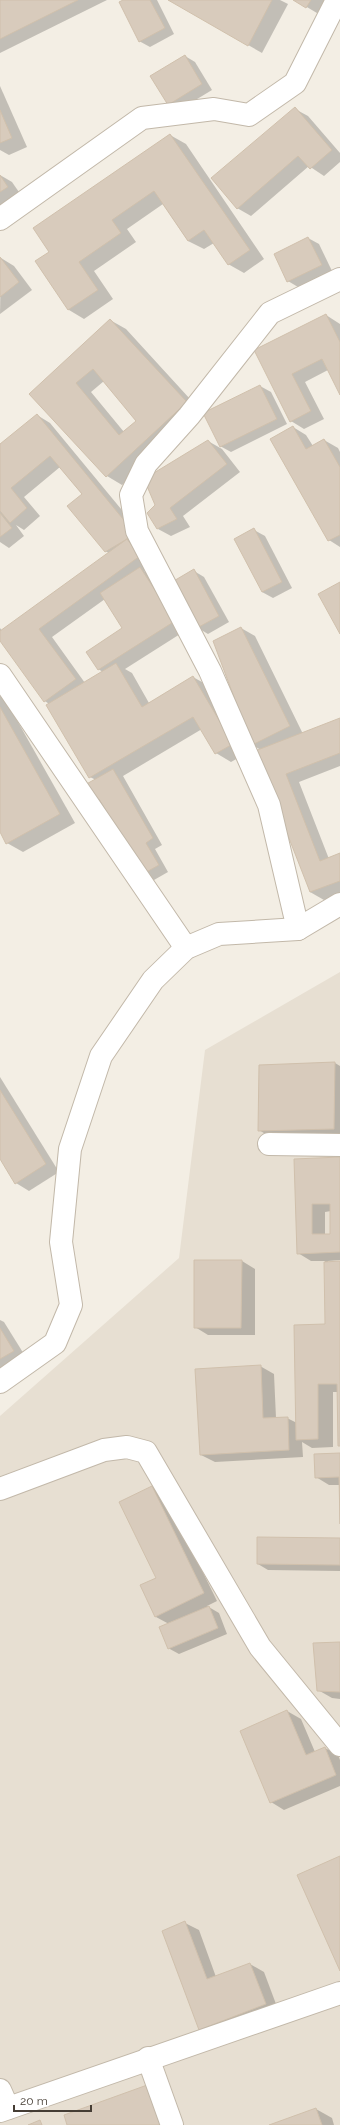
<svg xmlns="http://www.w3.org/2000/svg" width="340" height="2125" viewBox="0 0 340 2125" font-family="Raleway,sans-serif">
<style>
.residential{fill:#e7dfd2}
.shadow{fill:#0003;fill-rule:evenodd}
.building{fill:#d8cbbc;stroke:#d0c0ac;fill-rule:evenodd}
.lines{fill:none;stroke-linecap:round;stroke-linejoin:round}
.minor-casing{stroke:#c2b8a9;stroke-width:24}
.minor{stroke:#fff;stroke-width:22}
</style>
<rect width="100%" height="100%" fill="#f3eee4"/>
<path class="residential" d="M340,972V2125H0V1416L179,1258L205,1050Z"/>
<g class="shadow">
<path d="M0,0H107L0,53Z"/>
<path d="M125,0H157L174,34L150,47L139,41Z"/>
<path d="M170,0H280L288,4L262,53Z"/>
<path d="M295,0H332L322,16Z"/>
<path d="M185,56L195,62L212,90L179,110L169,104Z"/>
<path d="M0,86L27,147L9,155L0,150Z"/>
<path d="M295,109L308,116L340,153V162L324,176L309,166L251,216L237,208Z"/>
<path d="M170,135L186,144L264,259L244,273L228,264L214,243L204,249L188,241L163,204L127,229L136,242L94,271L113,299L84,319L69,310L36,261L50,252Z"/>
<path d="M0,175L12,182L21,195L0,208Z"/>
<path d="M308,238L319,244L332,271L298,287L288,281Z"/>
<path d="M1,258L14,266L32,290L0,314Z"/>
<path d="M326,315L340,324V393L328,370L305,382L324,419L304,429L291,421L255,351Z"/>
<path d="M110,320L126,329L201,411L122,485L107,476L31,394ZM104,381L137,421L124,432L91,392Z"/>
<path d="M260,386L271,392L287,424L231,452L220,446Z"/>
<path d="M37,415L50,423L145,538L153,564L144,571L154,576L188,629L125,669L132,673L149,703L193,677L209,686L247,753L231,762L216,753L202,729L123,776L162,845L155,849L168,872L154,880L144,874L105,807L94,801L96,780L90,777L49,704L45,701L1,641L0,642V628L2,631L109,553L105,551L83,495L60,467L24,497L40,516L24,530L16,525L24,536L9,548L0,542V445ZM105,599L124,629L98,669L103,672L85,683L52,637Z"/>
<path d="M293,427L306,435L313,446L324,440L338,448L340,452V547L329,540Z"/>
<path d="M208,441L222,449L240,472L183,516L190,527L171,536L158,529Z"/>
<path d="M254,530L265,536L292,588L273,598L262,592Z"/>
<path d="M194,571L204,577L229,622L208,634L198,628Z"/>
<path d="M241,628L255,636L303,734L340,719V766L299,782L329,859L340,854V893L324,900L310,892L261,750L252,745Z"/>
<path d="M0,696L5,699L75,823L23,852L7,843L0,830Z"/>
<path d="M335,1063L340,1066V1136L272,1138L259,1130Z"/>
<path d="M0,1077L59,1172L29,1191L16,1183L0,1157Z"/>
<path d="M340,1158V1260L328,1261V1263L340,1262V1446L338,1392H333V1447L312,1448L302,1442L303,1457L215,1462L201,1455L260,1366L274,1374L276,1418H287L297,1423L326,1325L325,1261H311L298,1253L295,1160ZM331,1211V1235H325V1212Z"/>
<path d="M242,1261L255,1269V1335H208L195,1327Z"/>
<path d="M0,1320L4,1322L27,1359L0,1375Z"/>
<path d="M340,1454V1492V1485H329L316,1477Z"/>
<path d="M152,1487L165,1495L217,1601L207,1606L219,1613L227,1634L179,1654L168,1648L169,1624L156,1617L141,1586L157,1578Z"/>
<path d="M340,1539V1571L268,1570L258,1564Z"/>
<path d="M340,1643V1699L332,1698L318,1690Z"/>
<path d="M287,1711L301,1719L315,1752L325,1748L338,1755L340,1760V1786L284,1810L271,1802Z"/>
<path d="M185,1923L199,1930L216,1977L250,1964L264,1972L279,2012L214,2037L200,2029Z"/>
<path d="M316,2109L332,2118L334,2125H271Z"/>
</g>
<g class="building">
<path d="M0,0H78L0,39Z"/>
<path d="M123,0H150L165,28L139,42L119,2Z"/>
<path d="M168,0H272L248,46Z"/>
<path d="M293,0H311L306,8Z"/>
<path d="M185,55L202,84L168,105L150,76Z"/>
<path d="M295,107L332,150L310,169L298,156L237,209L211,178Z"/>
<path d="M0,110L12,138L0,143Z"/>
<path d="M170,134L250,250L228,265L204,230L188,241L154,191L112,220L121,233L79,262L98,290L68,310L35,261L49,252L33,228Z"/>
<path d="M0,175L8,187L0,192Z"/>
<path d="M308,237L322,265L287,282L274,254Z"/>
<path d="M0,257L19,282L0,297Z"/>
<path d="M326,314L340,342V395L322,359L292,374L311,411L290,422L254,350Z"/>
<path d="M110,319L187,402L106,477L29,394ZM93,369L136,421L119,435L76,383Z"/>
<path d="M260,385L277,419L220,447L203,413Z"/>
<path d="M37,414L132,530L127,539L105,552L67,506L82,494L50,456L11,488L27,508L10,523L0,511V444Z"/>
<path d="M293,426L306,449L324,439L340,467V535L328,541L270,439Z"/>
<path d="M208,440L227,464L170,508L177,519L157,529L147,513L155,505L144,479Z"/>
<path d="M0,513L12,528L0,537Z"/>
<path d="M254,528L282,582L262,592L234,539Z"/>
<path d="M127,539L140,556L39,629L76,679L44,702L0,641V631Z"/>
<path d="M140,567L175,621L98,670L86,652L122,628L100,593Z"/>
<path d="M194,569L219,616L197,628L172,582Z"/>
<path d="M340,582V634L318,594Z"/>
<path d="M241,627L290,726L252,745L213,641Z"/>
<path d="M116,663L142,707L193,676L233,744L215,754L193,717L89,778L46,705Z"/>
<path d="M0,707L60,814L6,844L0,832Z"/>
<path d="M340,718V753L286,774L320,861L340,853V881L310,892L255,751Z"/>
<path d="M113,769L153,838L146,843L159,865L143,874L99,799L94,802L83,786Z"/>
<path d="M335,1062L334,1129L258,1131L259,1065Z"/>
<path d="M0,1090L46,1164L15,1184L0,1159Z"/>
<path d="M340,1157V1252L297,1254L294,1159ZM312,1204H330V1234H312Z"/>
<path d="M194,1260H242L241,1328H194Z"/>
<path d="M340,1261V1446H338L337,1384H318V1439L296,1440L294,1325L325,1324L324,1262Z"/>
<path d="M0,1328L14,1351L0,1359Z"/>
<path d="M261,1365L263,1418L288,1417L289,1450L200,1455L195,1369Z"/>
<path d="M340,1453V1524L339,1477L315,1478L314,1454Z"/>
<path d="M152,1486L204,1593L155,1617L140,1585L156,1578L119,1502Z"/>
<path d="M257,1537L340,1538V1565L257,1564Z"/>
<path d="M209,1606L218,1628L168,1649L159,1627Z"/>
<path d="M340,1642V1692L317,1691L313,1643Z"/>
<path d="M287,1710L306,1755L325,1747L336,1775L270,1803L240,1731Z"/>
<path d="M340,1856V1971L297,1875Z"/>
<path d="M185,1921L207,1979L250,1963L266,2004L199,2030L162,1931Z"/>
<path d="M150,2084L165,2125H67L64,2115Z"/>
<path d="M316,2108L322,2125H269Z"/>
<path d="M40,2120L42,2125H28Z"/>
</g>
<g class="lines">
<defs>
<g id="minor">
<path d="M0,219L142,118L214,109L249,115L295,83L337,0"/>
<path d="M0,675L186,948"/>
<path d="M298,929L269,805L210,671L137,531L131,495L146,464L189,416L270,313L340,279"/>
<path d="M269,1144L340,1145"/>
<path d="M0,1382L55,1343L71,1305L61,1242L70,1149L101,1056L153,980L186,948L219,934L298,929L340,904"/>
<path d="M0,1489L104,1450L127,1447L146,1452L260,1647L340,1745"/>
<path d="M148,2058L172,2125"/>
<path d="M0,2090L8,2108"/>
<path d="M0,2111L340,1993"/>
</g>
</defs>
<use href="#minor" class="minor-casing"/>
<use href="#minor" class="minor"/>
</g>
<path d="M14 2105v6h77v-6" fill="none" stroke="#453d34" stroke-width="2"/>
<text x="20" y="2105" font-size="12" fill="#453d34" stroke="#ffffff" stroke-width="3" paint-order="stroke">20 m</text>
</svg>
